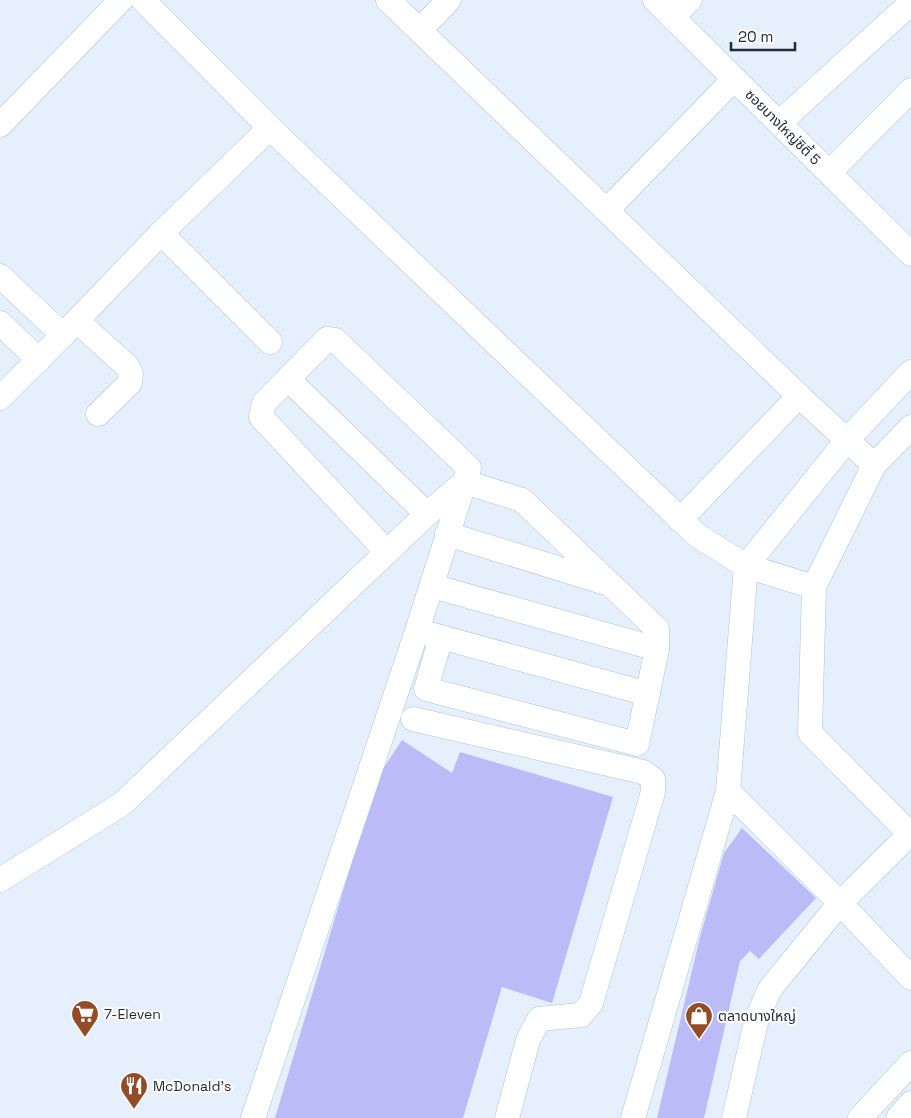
<svg xmlns="http://www.w3.org/2000/svg" width="911" height="1118" viewBox="0 0 911 1118" font-family="'Space Grotesk','Noto Sans Thai',sans-serif">
<style>
.building{fill:#bbbcf7}
.lines{fill:none;stroke-linecap:round;stroke-linejoin:round}
.minor-casing{stroke:#aac3e0;stroke-width:25}
.minor{stroke:#fff;stroke-width:24}
.labels{text-anchor:middle;stroke-width:4;stroke-linejoin:round;paint-order:stroke}
.street-label{font-size:14px;fill:#212b36;stroke:#fff}
.poi-label{font-size:14px;fill:#212b36;stroke:#fff;text-anchor:start}
</style>
<rect width="100%" height="100%" fill="#e6f0fc"/>
<g class="building">
<path d="M402,740L452,773L460,752L613,797L552,1003L502,987L463,1118H275L377,778Z"/>
<path d="M742,828L816,898L759,959L750,951L740,961L704,1118H657L700,937L724,853Z"/>
</g>
<g class="lines">
<defs>
<g id="minor">
<path d="M143,0L270,128L698,536L746,566L814,587"/>
<path d="M388,0L799,396L874,465"/>
<path d="M655,0L911,254"/>
<path d="M672,17L690,0"/>
<path d="M420,30L449,0"/>
<path d="M779,123L911,3"/>
<path d="M0,125L121,0"/>
<path d="M829,173L911,90"/>
<path d="M607,210L734,79"/>
<path d="M161,233L270,342"/>
<path d="M0,276L63,335L161,233L270,128"/>
<path d="M77,321L128,367L131,374L130,383L98,414"/>
<path d="M0,323L39,360"/>
<path d="M288,379L427,514"/>
<path d="M0,398L63,335"/>
<path d="M680,520L799,396"/>
<path d="M447,534L606,583"/>
<path d="M432,586L657,649"/>
<path d="M426,633L648,694"/>
<path d="M413,719L643,772L653,779V792L591,1003L581,1015L539,1019L528,1040L507,1118"/>
<path d="M728,791L840,903L911,978"/>
<path d="M910,834L810,733L814,587L874,465L911,427"/>
<path d="M0,880L122,804L427,514L465,482L522,500L657,629V649L637,744L426,689L441,637"/>
<path d="M253,1118L417,631L469,468L335,340L327,339L264,403L261,417L387,552"/>
<path d="M633,1118L728,791L746,566L847,440L911,372"/>
<path d="M734,1118L757,1018L770,989L840,903L911,833"/>
<path d="M860,1118L911,1063"/>
<path d="M898,1118L911,1103"/>
</g>
</defs>
<use href="#minor" class="minor-casing"/>
<use href="#minor" class="minor"/>
</g>
<defs>
<symbol id="supermarket-pin" viewBox="-11 -11 22 30"><path d="M0 17L-7.5 6A9.5 9.5 0 1 1 7.5 6Z" fill="#934c26" stroke="#fff"/><path d="M-6-5.5h2.5l.6 2H6L4.5 2H-2.5L-4.4-4H-6ZM-1.5 3.2a1.3 1.3 0 1 0 .1 0ZM3 3.2a1.3 1.3 0 1 0 .1 0Z" fill="#fff"/></symbol>
<symbol id="shop-pin" viewBox="-11 -11 22 30"><path d="M0 17L-7.5 6A9.5 9.5 0 1 1 7.5 6Z" fill="#934c26" stroke="#fff"/><path d="M-5-2.5h2.3a2.7 3.5 0 0 1 5.4 0H5L5.5 6h-11ZM-1.5-2.5h3a1.5 2.3 0 0 0-3 0Z" fill="#fff"/></symbol>
<symbol id="restaurant-pin" viewBox="-11 -11 22 30"><path d="M0 17L-7.5 6A9.5 9.5 0 1 1 7.5 6Z" fill="#934c26" stroke="#fff"/><path d="M-5-6h1v4h1v-4h1v4h1v-4h1v5L-1.5 .5V6h-2V.5L-5-1ZM5-6V6H3V1.5H1.5Q1.5-4 5-6Z" fill="#fff"/></symbol>
</defs>
<g fill-rule="evenodd">
<use href="#supermarket-pin" x="69" y="998" width="32" height="43"/>
<use href="#shop-pin" x="683" y="1000" width="32" height="43"/>
<use href="#restaurant-pin" x="118" y="1070" width="32" height="43"/>
</g>
<g class="labels">
<g class="street-label">
<text transform="translate(783 127) rotate(45)" y="5">ซอยบางใหญ่ซิตี้ 5</text>
</g>
<g class="poi-label">
<text x="104" y="1019">7-Eleven</text>
<text x="718" y="1021">ตลาดบางใหญ่</text>
<text x="153" y="1091">McDonald's</text>
</g>
</g>
<path d="M731 42v8h64v-8" fill="none" stroke="#212b36" stroke-width="2.5"/>
<text x="738" y="42" font-size="15" fill="#212b36" stroke="#ffffff" stroke-width="4" paint-order="stroke">20 m</text>
</svg>
